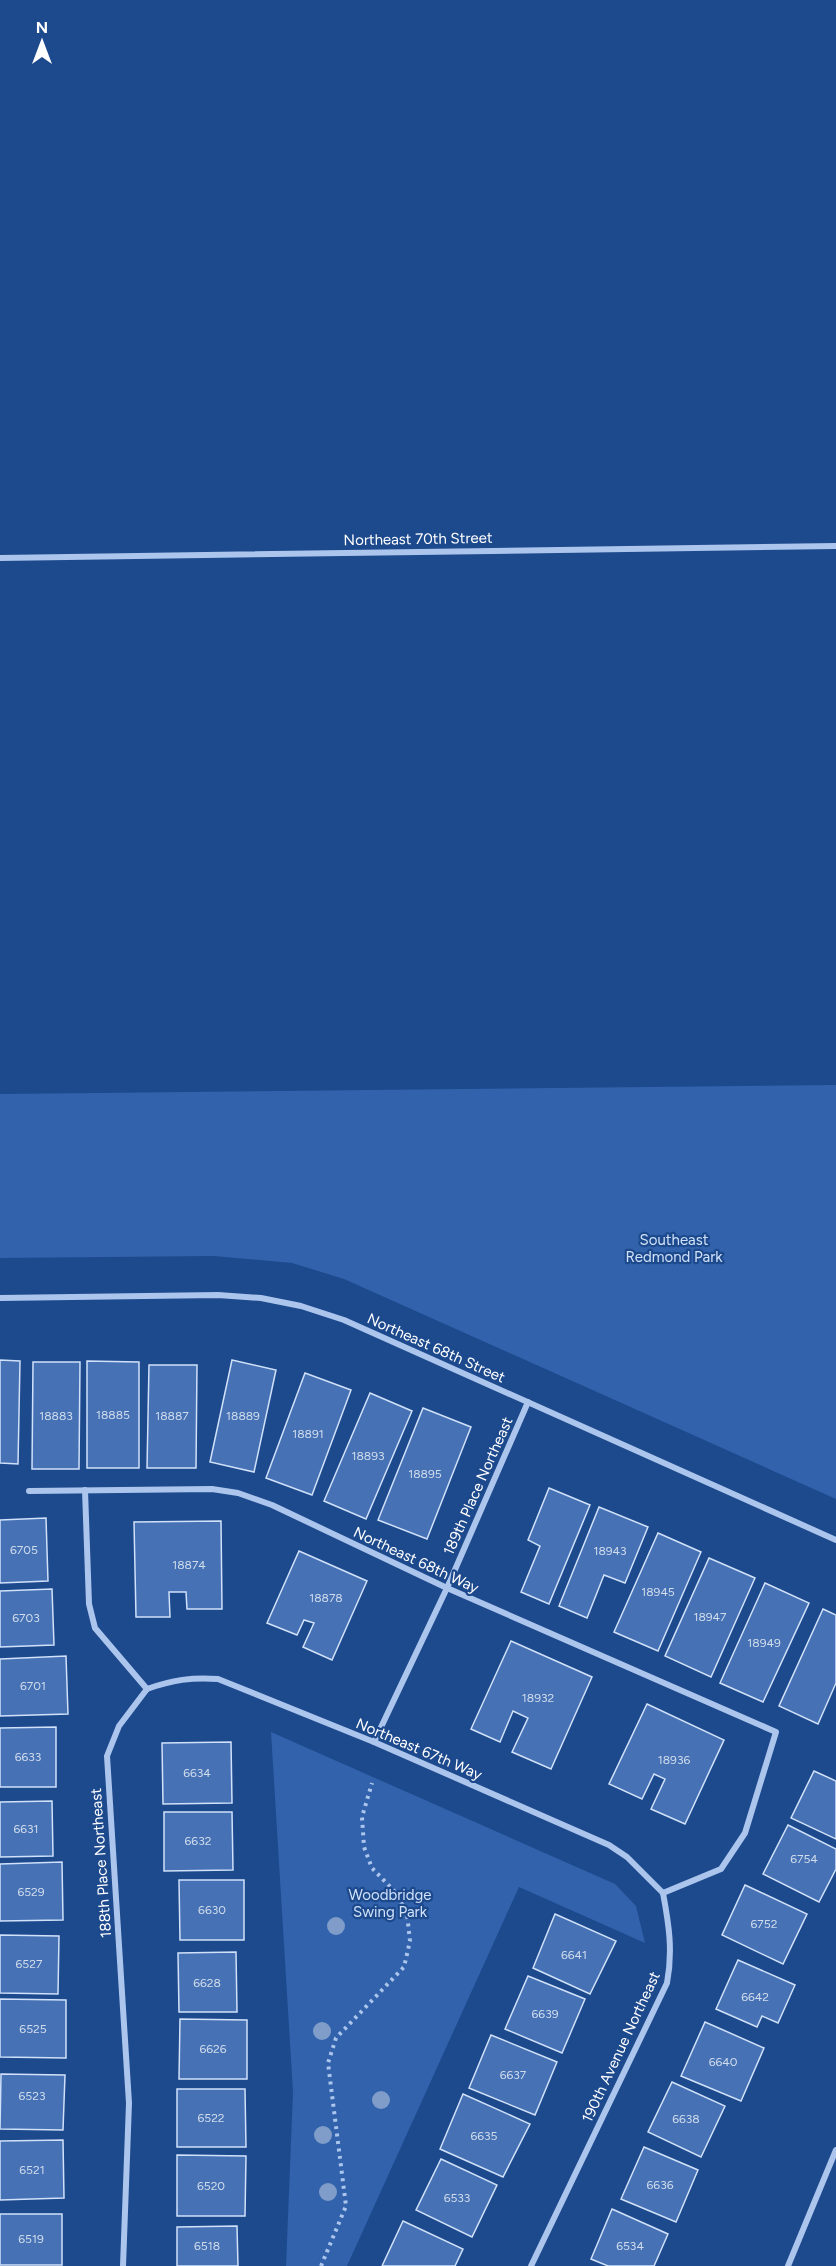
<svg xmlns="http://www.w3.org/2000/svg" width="836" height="2266" viewBox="0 0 836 2266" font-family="Figtree,sans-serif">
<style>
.green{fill:#3162ab}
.building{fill:#4672b5;stroke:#d0e1f9;stroke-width:1.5}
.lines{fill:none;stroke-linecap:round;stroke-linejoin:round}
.path{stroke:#abc5ed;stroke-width:4;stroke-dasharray:3 4.5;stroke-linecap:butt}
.street{stroke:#abc5ed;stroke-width:6}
.tree{fill:#7f9dc8}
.labels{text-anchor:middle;stroke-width:4.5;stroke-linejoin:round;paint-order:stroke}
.number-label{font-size:12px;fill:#d1dcec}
.street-label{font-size:15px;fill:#fff;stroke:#1d498d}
.park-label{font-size:15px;fill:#d0e1f9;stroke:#1d498d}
</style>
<rect width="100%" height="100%" fill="#1d498d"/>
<g class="green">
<path d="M836,1085V1499L344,1279L292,1263L214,1256L0,1258V1094Z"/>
<path d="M271,1732L615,1884L636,1906L645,1943L519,1887L347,2266H286L293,2092Z"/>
</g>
<g class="building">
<path d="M0,1360L20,1361L18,1464L0,1463Z"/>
<path d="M232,1360L276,1370L254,1472L210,1462Z"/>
<path d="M87,1361L139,1362V1468H87Z"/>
<path d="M33,1362H80L79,1469H32Z"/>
<path d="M149,1365H197L196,1468H147Z"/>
<path d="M305,1373L351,1390L312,1495L266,1478Z"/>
<path d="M370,1393L412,1411L366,1519L324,1501Z"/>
<path d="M423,1408L471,1427L427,1539L378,1520Z"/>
<path d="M549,1488L590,1505L549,1604L521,1592L540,1546L528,1540Z"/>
<path d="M599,1507L648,1527L625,1583L604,1575L587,1618L559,1606Z"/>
<path d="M46,1518L48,1581L0,1583V1520Z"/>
<path d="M221,1521L222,1609H187L186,1592H169L170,1617H136L134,1522Z"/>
<path d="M658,1533L701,1552L658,1651L614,1632Z"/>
<path d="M299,1551L367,1581L332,1660L303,1647L314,1623L304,1620L297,1635L267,1623Z"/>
<path d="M709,1558L755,1578L711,1677L665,1656Z"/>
<path d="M765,1583L809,1603L763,1702L720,1683Z"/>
<path d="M52,1589L54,1645L0,1647V1591Z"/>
<path d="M823,1609L836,1615V1683L818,1724L779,1706Z"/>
<path d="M511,1641L592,1677L551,1769L512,1752L528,1718L513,1711L500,1742L471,1729Z"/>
<path d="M66,1656L68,1714L0,1716V1659Z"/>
<path d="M647,1704L724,1740L685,1824L651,1809L665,1779L654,1774L642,1799L609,1784Z"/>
<path d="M56,1727V1787H0V1728Z"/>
<path d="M231,1742L232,1803L163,1804L162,1743Z"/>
<path d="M814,1771L836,1781V1839L791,1818Z"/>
<path d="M52,1801L53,1856L0,1857V1802Z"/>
<path d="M164,1812H232L233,1870L164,1871Z"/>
<path d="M788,1825L836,1849V1869L819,1902L763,1874Z"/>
<path d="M62,1862L63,1920L0,1921V1864Z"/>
<path d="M179,1880H244V1940H180Z"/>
<path d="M745,1885L807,1914L783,1964L722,1935Z"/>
<path d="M555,1914L616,1941L590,1994L533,1968Z"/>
<path d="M0,1935L59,1936L58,1994L0,1993Z"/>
<path d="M236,1952L237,2012H179L178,1953Z"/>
<path d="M738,1960L795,1985L778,2023L762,2016L757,2027L716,2009Z"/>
<path d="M528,1976L585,1999L562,2053L505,2029Z"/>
<path d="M0,1999L66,2000V2058L0,2057Z"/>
<path d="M180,2019L247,2020V2079H179Z"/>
<path d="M705,2022L764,2048L741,2101L681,2076Z"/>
<path d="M491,2035L557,2062L535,2115L469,2088Z"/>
<path d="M1,2074L65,2075L63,2130L0,2129Z"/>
<path d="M672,2082L725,2106L701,2157L648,2132Z"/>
<path d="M177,2089H245L246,2147H177Z"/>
<path d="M463,2094L530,2124L503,2177L440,2149Z"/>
<path d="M63,2140L64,2198L0,2200V2141Z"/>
<path d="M644,2147L698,2170L676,2222L621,2199Z"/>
<path d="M177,2155L246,2156L245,2216H177Z"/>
<path d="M441,2159L497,2185L472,2237L416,2210Z"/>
<path d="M612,2209L668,2234L654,2266H608L591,2259Z"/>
<rect x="0" y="2214" width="62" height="51"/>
<path d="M403,2221L463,2249L455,2266H382Z"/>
<path d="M237,2226L238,2266H177V2227Z"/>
</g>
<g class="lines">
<path class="path" d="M321,2266L346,2206L328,2063L336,2038L404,1967L410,1941L407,1914L397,1894L372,1868L364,1847L362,1817L372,1783"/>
<g class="street">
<path d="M0,558L836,546"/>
<path d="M0,1298L218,1295L261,1298L301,1306L344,1320L836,1540"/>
<path d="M85,1490L89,1604L95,1628L147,1689"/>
<path d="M29,1491L212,1489L238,1493L272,1505L447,1588L776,1732L745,1833L721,1869L663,1893"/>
<path d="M147,1689C172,1680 192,1677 218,1679L374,1742L609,1845L627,1857L663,1893"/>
<path d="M374,1742L447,1588L528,1402"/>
<path d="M123,2266L129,2103L107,1756L119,1726L147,1689"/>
<path d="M531,2266L667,1983C673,1951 669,1925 663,1893"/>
<path d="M788,2266L836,2150"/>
</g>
</g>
<g class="tree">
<circle cx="336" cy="1926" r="9"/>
<circle cx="322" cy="2031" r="9"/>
<circle cx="381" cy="2100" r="9"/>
<circle cx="323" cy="2135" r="9"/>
<circle cx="328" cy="2192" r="9"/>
</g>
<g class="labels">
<g class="number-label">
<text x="113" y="1419">18885</text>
<text x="56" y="1420">18883</text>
<text x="172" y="1420">18887</text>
<text x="243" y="1420">18889</text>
<text x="308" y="1438">18891</text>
<text x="368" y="1460">18893</text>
<text x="425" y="1478">18895</text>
<text x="24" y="1554">6705</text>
<text x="610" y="1555">18943</text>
<text x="189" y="1569">18874</text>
<text x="658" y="1596">18945</text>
<text x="326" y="1602">18878</text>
<text x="710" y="1621">18947</text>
<text x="26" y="1622">6703</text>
<text x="764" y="1647">18949</text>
<text x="33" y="1690">6701</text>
<text x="538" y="1702">18932</text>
<text x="28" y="1761">6633</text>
<text x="674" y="1764">18936</text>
<text x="197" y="1777">6634</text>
<text x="26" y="1833">6631</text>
<text x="198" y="1845">6632</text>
<text x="804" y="1863">6754</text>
<text x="31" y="1896">6529</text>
<text x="212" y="1914">6630</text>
<text x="764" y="1928">6752</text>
<text x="574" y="1959">6641</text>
<text x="29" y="1968">6527</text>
<text x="207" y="1987">6628</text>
<text x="755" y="2001">6642</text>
<text x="545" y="2018">6639</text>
<text x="33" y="2033">6525</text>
<text x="213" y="2053">6626</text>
<text x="723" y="2066">6640</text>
<text x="513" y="2079">6637</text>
<text x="32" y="2100">6523</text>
<text x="211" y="2122">6522</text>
<text x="686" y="2123">6638</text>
<text x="484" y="2140">6635</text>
<text x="32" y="2174">6521</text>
<text x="660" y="2189">6636</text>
<text x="211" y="2190">6520</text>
<text x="457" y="2202">6533</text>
<text x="31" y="2243">6519</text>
<text x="207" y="2250">6518</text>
<text x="630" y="2250">6534</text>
</g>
<g class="street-label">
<text transform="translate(418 539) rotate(-1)" y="5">Northeast 70th Street</text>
<text transform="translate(436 1348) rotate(24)" y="5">Northeast 68th Street</text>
<text transform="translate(478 1486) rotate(-66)" y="5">189th Place Northeast</text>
<text transform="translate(416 1560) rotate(25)" y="5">Northeast 68th Way</text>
<text transform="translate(419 1749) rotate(23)" y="5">Northeast 67th Way</text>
<text transform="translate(101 1863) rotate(-94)" y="5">188th Place Northeast</text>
<text transform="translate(621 2047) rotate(-65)" y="5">190th Avenue Northeast</text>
</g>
<g class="park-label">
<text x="674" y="1245">Southeast<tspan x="674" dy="17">Redmond Park</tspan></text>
<text x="390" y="1900">Woodbridge<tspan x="390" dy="17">Swing Park</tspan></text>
</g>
</g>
<g transform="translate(42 42)" stroke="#1d498d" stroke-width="4.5" paint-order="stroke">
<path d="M0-4.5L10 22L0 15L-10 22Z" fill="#ffffff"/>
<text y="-9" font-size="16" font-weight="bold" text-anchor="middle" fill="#ffffff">N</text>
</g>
</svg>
